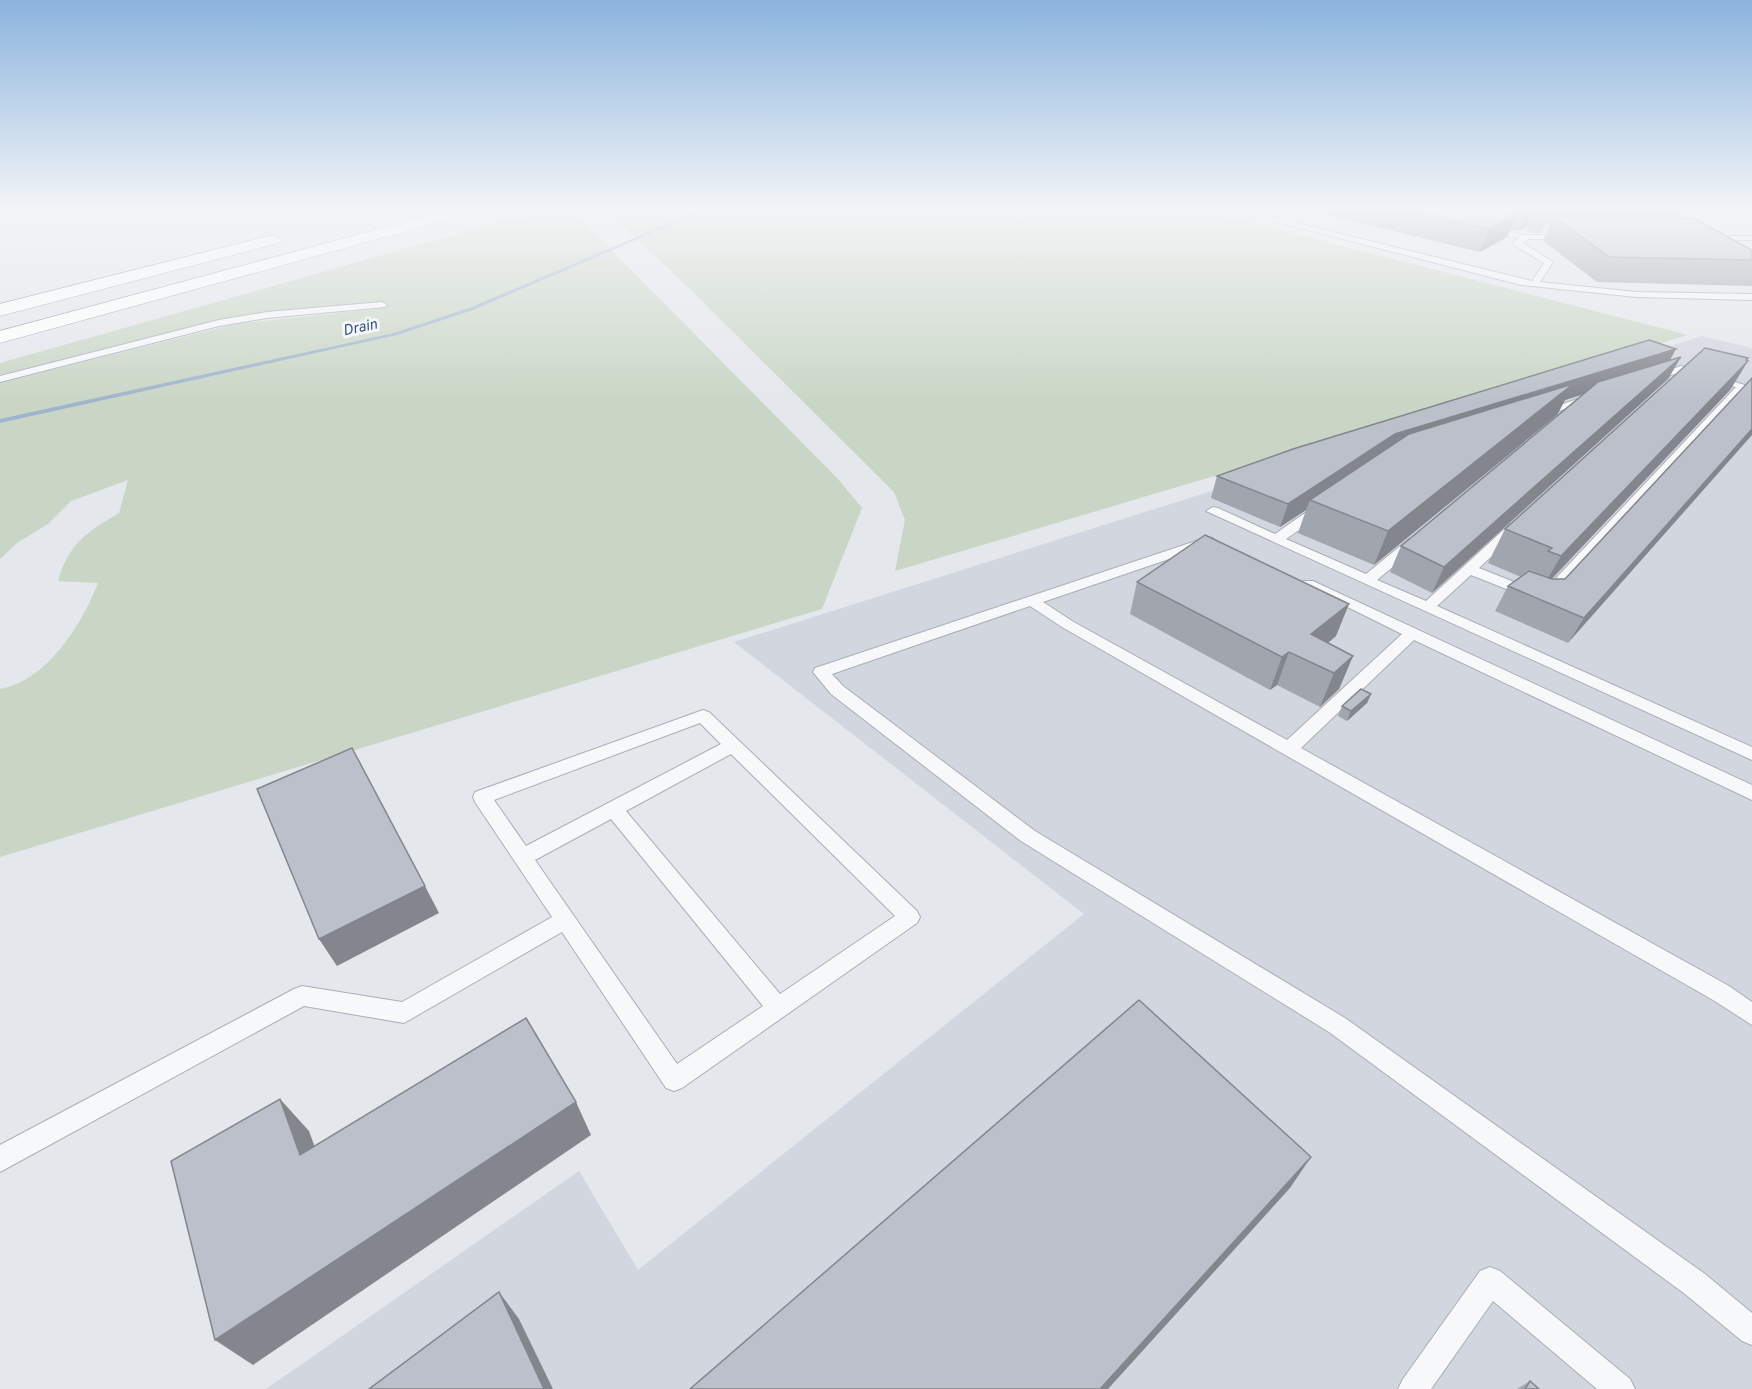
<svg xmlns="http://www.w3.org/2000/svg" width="1752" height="1389" viewBox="0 0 1752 1389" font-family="Overpass,sans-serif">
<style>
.built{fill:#d2d6de}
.green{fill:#c9d6c5}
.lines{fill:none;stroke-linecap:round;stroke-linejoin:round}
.stream{fill:#9fb4cc;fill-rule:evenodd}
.lane-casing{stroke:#a9aeb7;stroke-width:2}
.street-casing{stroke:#a9aeb7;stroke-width:1}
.highway-casing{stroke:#8b94a3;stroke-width:1}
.lane{fill:#f7f8fa;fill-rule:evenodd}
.street{fill:#f7f8fa;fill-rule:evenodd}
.highway{fill:#fff;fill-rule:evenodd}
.wall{fill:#a1a5ae}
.shaded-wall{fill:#83868d}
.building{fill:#bbc0ca;stroke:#83868d;stroke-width:1.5}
.labels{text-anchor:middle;stroke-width:6;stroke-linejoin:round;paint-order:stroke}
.far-water-label{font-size:15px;font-style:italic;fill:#34527a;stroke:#f4f6f9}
</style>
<rect width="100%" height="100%" fill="#e4e7ec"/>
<path class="built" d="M1702,336L1752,348V1389H266L579,1171L638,1270L1084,914L734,642Z"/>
<g class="green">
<path d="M549,208H570L838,479L862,508L822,609L0,857V689C47,681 82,624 98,583L58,581C69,543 87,532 119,513L128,480L71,501L48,524L17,543L0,559V383L235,324L376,309L390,304L240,316L0,375V363Z"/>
<path d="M604,208H1195L1688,335L895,571L905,520L894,492L695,294Z"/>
</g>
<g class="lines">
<path class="stream" d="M705,208H711L473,310L397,335L0,423V419L394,333L469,308Z"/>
<defs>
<g id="lane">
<path d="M21,208H32L0,221V216Z"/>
<path d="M1223,208H1236L1532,281L1544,263L1514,245V241L1520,238L1485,231V227L1526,235H1566L1569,239H1528L1523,243L1553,262L1540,282L1636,292L1752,294V300L1636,297L1521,285Z"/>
<path d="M1709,236H1752V240H1706Z"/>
<path d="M382,302L387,305L385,307L267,318L219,326L0,382V376L219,320L267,312Z"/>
<path d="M1681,366L1748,386L1549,602H1539L1471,575L1437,606L1752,747V760L1206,511L1213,507L1218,508L1275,534L1315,506H1325V512L1286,539L1366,574L1409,539H1419V545L1377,580L1426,601L1510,524H1520V530L1479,568L1542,593L1736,387L1681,372L1651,381L1646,378Z"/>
<path d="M1592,394L1597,397L1596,399L1540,417L1534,414Z"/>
<path d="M1208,537L1213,538V544L1043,602L1072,621L1287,740L1402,634L1301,584L1303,581H1313L1752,785V800L1414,640L1301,748L1729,986L1752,1002V1025L1713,1000L1062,627L1030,606L832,674L843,686L1035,831L1345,1018L1705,1274L1752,1313V1345L1742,1341L1685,1294L1329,1032L1021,841L831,694L813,672L815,668Z"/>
<path d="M703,710L709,712L917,911L920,917L917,923L682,1088L674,1091L666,1088L562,932L404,1023L304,1006L0,1172V1145L294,989L302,986L402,1002L552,917L475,802L473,797L475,792ZM700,723L721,744L526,846L494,800ZM731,754L895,916L780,994L626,811ZM611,819L763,1006L677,1064L535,860Z"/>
<path d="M1490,1267L1500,1271L1630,1379L1635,1389H1597L1493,1301L1431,1389H1398L1403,1379L1480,1271Z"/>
</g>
<path id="street" d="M1718,208H1737L1752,215V226Z"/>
<g id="highway">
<path d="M457,208H482L480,211L0,343V331Z"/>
<path d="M273,235L281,240L279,243L0,316V304Z"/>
</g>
</defs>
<use href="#lane" class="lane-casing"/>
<use href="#street" class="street-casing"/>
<use href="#highway" class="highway-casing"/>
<use href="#lane" class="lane"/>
<use href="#street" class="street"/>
<use href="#highway" class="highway"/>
</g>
<g class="wall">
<path d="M1264,208H1295L1283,213Z"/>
<path d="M1299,208H1681L1683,209L1678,218L1752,250V286L1597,282L1543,241L1550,226L1546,223L1541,233H1532L1525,228L1519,231L1510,229L1507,237L1480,252Z"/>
<path d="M1681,357L1668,379L1432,593L1390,572L1401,546L1583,394L1565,400L1557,415L1374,565L1298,533L1306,510L1280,527L1211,498L1217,476Z"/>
<path d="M1748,358L1746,360L1748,361L1730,390L1552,579H1565L1752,378L1568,643L1495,611L1508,586L1521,577L1488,563L1505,529Z"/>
<path d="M1137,582L1336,636L1328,643L1353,656L1339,689L1320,707L1277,685L1270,690L1130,614Z"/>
<path d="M1371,694L1367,703L1347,721L1338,716L1342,706Z"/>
<path d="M1530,1381L1539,1389H1517Z"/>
</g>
<g class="shaded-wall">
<path d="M1284,208H1295L1283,213Z"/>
<path d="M1533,208L1525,228L1519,231L1528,209Z"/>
<path d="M1516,215L1507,237L1480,252L1489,229Z"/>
<path d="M1676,349L1665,369L1565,400L1557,415L1374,565L1388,531L1310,500L1306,510L1280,527L1288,504L1395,434Z"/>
<path d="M1681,357L1668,379L1432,593L1444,567Z"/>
<path d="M1748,361L1730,390L1541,590L1561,556Z"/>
<path d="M1752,429V435L1568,643L1584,618Z"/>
<path d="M1349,604L1336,636L1307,660L1311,634Z"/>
<path d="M1289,652L1277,685L1270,690L1282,657Z"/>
<path d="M1353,656L1339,689L1320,707L1334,673Z"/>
<path d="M1371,694L1367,703L1347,721L1351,711Z"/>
<path d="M425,886L439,913L337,966L319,939Z"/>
<path d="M280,1099L309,1131L329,1186L300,1155Z"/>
<path d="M576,1102L591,1135L253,1365L215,1340Z"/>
<path d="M1311,1157L1290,1188L1108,1389H1100Z"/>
<path d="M499,1292L519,1319L553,1389H544Z"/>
</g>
<g class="building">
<path d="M1399,208H1488L1516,215L1489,229Z"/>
<path d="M1539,208H1548L1551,210H1542Z"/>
<path d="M1567,208H1681L1683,209L1571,210Z"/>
<path d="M1554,217L1693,218L1752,250V260L1609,257Z"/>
<path d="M1649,340L1676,349L1395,434L1288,504L1217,476L1293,449Z"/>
<path d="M1705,348L1748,358L1746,360L1748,361L1561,556L1548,551L1552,548L1505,529Z"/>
<path d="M1681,357L1444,567L1401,546L1598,382Z"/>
<path d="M1752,378V429L1584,618L1508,586L1529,571L1552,579H1565Z"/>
<path d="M1573,384L1388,531L1310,500L1409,434Z"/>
<path d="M1205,535L1349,604L1311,634L1353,656L1334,673L1289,652L1282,657L1137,582Z"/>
<path d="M1361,689L1371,694L1351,711L1342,706Z"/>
<path d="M352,748L425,886L319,939L257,789Z"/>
<path d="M1139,1000L1311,1157L1100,1389H690Z"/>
<path d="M526,1018L576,1102L215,1340L171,1161L280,1099L300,1155Z"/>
<path d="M499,1292L544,1389H369Z"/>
<path d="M1530,1381L1539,1389H1525Z"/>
</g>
<linearGradient id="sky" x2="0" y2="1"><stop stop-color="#8bb4dd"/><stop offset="0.52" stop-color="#f3f4f6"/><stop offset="1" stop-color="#f3f4f6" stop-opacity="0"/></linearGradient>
<rect width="1752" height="403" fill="url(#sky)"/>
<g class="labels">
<g class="far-water-label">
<text transform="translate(360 327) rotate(-12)" y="5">Drain</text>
</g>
</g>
</svg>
